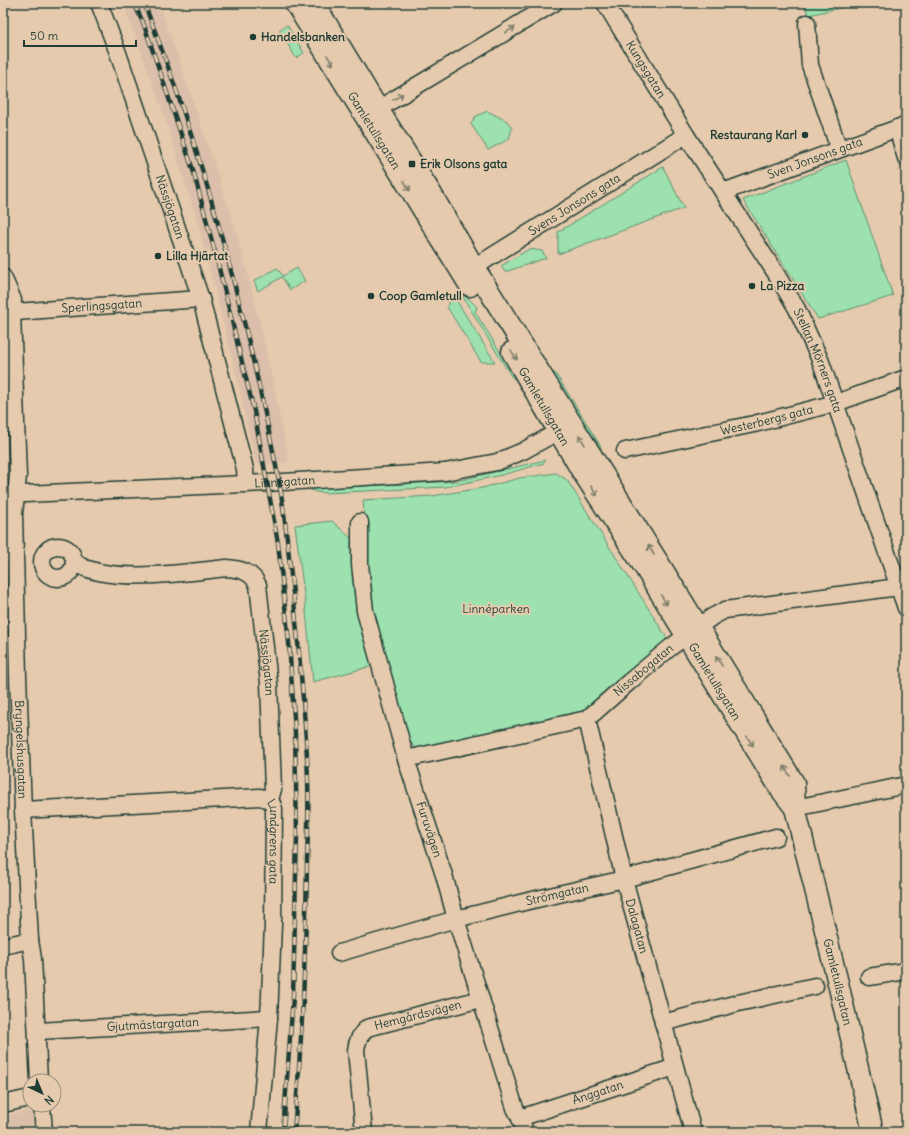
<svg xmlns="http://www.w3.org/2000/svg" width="909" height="1135" viewBox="0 0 909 1135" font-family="Delius,sans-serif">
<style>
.built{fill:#dcbfaa}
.green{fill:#9ce1ae;stroke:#5e8f71}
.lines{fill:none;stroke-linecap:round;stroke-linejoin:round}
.minor-casing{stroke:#1f3d34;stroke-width:19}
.tertiary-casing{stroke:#1f3d34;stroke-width:23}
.minor{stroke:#e6caad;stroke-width:16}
.tertiary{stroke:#e6caad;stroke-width:20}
.rail-casing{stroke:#1f3d34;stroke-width:4.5}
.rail{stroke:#e6caad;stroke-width:3;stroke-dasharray:9;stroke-linecap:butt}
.oneway{stroke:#797c6a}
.poi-dot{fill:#1f3d34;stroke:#e6caad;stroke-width:1.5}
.labels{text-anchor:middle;stroke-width:4;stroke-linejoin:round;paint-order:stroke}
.poi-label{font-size:12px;font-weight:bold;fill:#1f3d34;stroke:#e6caad;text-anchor:start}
.street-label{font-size:12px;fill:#1f3d34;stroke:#e6caad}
.park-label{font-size:12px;fill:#25453a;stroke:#e6caad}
</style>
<rect width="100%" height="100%" fill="#e6caad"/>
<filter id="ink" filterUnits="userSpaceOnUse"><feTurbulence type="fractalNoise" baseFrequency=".025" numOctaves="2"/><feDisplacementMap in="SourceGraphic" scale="8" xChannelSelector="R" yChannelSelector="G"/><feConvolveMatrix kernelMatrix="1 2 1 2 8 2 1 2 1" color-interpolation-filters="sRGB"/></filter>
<g filter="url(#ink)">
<g class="built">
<path d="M123,3H158L180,62L232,217L250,282L265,344L289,462L256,465L235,369L197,220L160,104Z"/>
<path d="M57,1104L36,1121V1132H3V1117Z"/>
</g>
<g class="green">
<path d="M803,3H862L809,15Z"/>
<path d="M287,25L304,53L296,58L279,30Z"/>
<path d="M487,111L507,121L512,128L509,139L488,150L471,124L475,117Z"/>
<path d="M846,160L893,296L818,319L743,200Z"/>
<path d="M663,167L684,208L558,254V232Z"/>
<path d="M529,249L542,251L546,258L505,272L501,266Z"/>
<path d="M277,268L283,276L297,268L305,281L290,290L282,277L258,291L254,281Z"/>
<path d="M461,294L469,299L477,307L475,312L502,355L510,357L521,379H514L511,376Z"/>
<path d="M453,295L495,362H481L447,307L451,297Z"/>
<path d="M550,372L555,373L561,382L600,445L601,448L600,453Z"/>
<path d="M545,460L544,463L502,475L446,487L325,493L316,492L309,489L457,481Z"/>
<path d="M556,473L567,480L669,641L616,681L581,713L418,752L408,739L371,611L363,500L432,496L482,488L520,478Z"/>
<path d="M332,521L352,539L353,581L362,628L372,666L313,682L305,601L295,525Z"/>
</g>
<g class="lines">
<defs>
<g id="minor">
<path id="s1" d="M99,3L118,53L201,299L245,469L246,484"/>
<path id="s2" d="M605,3L686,135L775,272L797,309L821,362L906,608"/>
<path d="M807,23L810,65L839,149"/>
<path d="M368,115L554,3"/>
<path d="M897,128L906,158"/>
<path id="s3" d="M723,192L906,125"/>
<path id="s4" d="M465,273L686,135"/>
<path id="s5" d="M3,277L13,300L12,313L18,476L14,514L18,676L23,810L30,940L33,959L39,1081"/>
<path id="s6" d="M3,313L69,308L201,299"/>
<path id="s7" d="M625,451L754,424L836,403L906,378"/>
<path id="s8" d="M3,495L267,483L445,472L497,462L523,451L559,431"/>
<path id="s9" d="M360,522V564L365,611L406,759L444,875L456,919L515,1108L520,1118L525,1132"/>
<circle cx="58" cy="562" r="16"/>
<path id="s10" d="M74,562C79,564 83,568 88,569C125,582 188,572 227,568C241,569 252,572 258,585L269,683L273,789L270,800"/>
<path id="s11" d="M587,719L624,879L693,1132"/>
<path id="s12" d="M406,759L587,719L629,682L671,647L712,617L725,610L906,586"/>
<path d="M795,808L906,785"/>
<path id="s13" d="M23,810L260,797C268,799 272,800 274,809L273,925L269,1018L259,1132"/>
<path d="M3,946L30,940"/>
<path id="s14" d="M339,953L456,919L524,902L624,879L776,837"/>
<path d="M869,977L906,971"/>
<path d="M663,1023L738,1003L815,986"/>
<path id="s15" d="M38,1031L269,1018"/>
<path d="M3,1104L30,1098"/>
<path d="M42,1105L44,1132"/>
<path id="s16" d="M520,1118L675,1067"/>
<path id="s17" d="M364,1132L356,1050C357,1041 360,1034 367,1028L481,999"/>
</g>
<g id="tertiary">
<path id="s18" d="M295,3L470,286"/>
<path id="s19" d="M314,3L378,109L431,193L474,267L680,597L794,783L795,808L838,983L873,1132"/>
<path id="s20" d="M512,352L581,470L643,565L781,790L795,808"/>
</g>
</defs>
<use href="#minor" class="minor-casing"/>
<use href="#tertiary" class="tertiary-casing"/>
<use href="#minor" class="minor"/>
<use href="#tertiary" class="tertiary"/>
<defs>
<g id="rail">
<path d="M134,3L144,25L158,66L193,170L217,260L254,411L278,543L289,642L295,733L297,835L293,997L283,1132"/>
<path d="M144,3C205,157 247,318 279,481C286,520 289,561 294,601C300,661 306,720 308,780C309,807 308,834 307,861C306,951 302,1042 294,1132"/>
</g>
</defs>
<use href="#rail" class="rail-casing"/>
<use href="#rail" class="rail"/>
</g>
<defs><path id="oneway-shaft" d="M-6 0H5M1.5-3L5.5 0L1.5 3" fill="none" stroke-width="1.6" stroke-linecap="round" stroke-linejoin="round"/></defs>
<g class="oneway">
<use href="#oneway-shaft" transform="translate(510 30) rotate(-31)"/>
<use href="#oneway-shaft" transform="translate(330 60) rotate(58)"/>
<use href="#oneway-shaft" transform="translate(398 97) rotate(-31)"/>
<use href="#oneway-shaft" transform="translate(407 186) rotate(58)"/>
<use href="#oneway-shaft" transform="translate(514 355) rotate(58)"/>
<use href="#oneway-shaft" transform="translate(582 440) rotate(-121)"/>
<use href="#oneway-shaft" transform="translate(594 491) rotate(57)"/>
<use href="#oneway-shaft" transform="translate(651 550) rotate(-122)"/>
<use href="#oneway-shaft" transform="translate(664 600) rotate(58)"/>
<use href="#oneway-shaft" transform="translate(719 661) rotate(-122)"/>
<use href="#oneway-shaft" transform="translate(750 741) rotate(57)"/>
<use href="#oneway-shaft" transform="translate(787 771) rotate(-121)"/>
</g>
</g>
<g class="poi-dot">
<circle cx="253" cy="37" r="4"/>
<circle cx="805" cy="135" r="4"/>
<rect x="408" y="160" width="8" height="8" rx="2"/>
<circle cx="158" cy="256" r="4"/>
<circle cx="752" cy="286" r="4"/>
<circle cx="371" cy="296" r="4"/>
</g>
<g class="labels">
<g class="poi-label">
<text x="261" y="41">Handelsbanken</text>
<text x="797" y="139" text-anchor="end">Restaurang Karl</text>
<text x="420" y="168">Erik Olsons gata</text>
<text x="166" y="260">Lilla Hjärtat</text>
<text x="760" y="290">La Pizza</text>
<text x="379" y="300">Coop Gamletull</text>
</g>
<g class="street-label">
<text dy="4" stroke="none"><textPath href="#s2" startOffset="78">Kungsgatan</textPath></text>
<text dy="4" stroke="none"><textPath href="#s18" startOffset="150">Gamletullsgatan</textPath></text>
<text dy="4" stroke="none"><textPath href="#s3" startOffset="98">Sven Jonsons gata</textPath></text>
<text dy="4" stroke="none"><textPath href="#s4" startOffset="129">Svens Jonsons gata</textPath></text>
<text dy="4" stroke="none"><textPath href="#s1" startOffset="216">Nässjögatan</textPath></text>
<text dy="4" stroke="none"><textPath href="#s6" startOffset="99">Sperlingsgatan</textPath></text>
<text dy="4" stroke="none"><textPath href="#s2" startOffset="417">Stellan Mörners gata</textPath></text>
<text dy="4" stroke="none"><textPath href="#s20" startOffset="63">Gamletullsgatan</textPath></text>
<text dy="4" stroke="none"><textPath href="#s7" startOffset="145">Westerbergs gata</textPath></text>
<text dy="4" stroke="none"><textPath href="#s8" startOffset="282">Linnégatan</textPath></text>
<text dy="4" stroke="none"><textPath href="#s10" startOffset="271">Nässjögatan</textPath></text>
<text dy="4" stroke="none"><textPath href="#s12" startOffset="260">Nissabogatan</textPath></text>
<text dy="4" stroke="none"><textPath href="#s20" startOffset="387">Gamletullsgatan</textPath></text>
<text dy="4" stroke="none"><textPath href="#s5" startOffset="475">Bryngelshusgatan</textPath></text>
<text dy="4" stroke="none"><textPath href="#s9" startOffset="317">Furuvägen</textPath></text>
<text dy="4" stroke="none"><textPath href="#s13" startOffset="290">Lundgrens gata</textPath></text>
<text dy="4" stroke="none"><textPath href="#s14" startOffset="226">Strömgatan</textPath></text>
<text dy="4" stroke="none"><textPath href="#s11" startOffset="213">Dalagatan</textPath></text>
<text dy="4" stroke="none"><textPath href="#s19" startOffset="1120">Gamletullsgatan</textPath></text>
<text dy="4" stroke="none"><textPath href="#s17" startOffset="160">Hemgårdsvägen</textPath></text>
<text dy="4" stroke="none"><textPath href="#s15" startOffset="115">Gjutmästargatan</textPath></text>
<text dy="4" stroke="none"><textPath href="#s16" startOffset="82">Änggatan</textPath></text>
</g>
<g class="park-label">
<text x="496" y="613">Linnéparken</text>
</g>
</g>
<rect width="909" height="1135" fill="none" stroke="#e6caad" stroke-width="16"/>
<rect x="8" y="8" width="893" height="1119" fill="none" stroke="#1f3d34" stroke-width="1.5" filter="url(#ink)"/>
<g transform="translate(42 1093) rotate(136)"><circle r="19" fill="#e6caad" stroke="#96927d"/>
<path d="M0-3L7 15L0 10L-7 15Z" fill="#1f3d34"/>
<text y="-6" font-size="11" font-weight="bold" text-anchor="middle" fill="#1f3d34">N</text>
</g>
<path d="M24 40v6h112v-6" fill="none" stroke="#1f3d34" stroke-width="2"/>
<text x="30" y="40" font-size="12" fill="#1f3d34" stroke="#e6caad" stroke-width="3" paint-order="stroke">50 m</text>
</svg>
